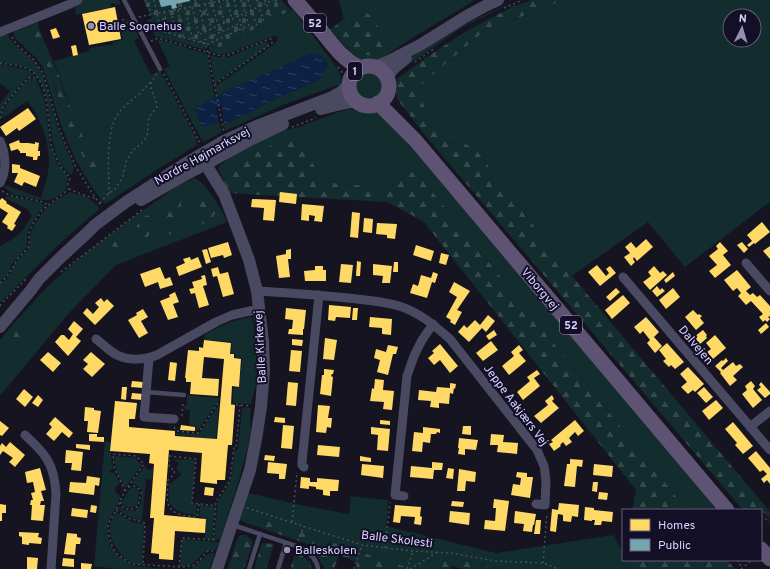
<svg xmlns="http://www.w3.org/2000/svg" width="770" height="569" viewBox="0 0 770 569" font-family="Overpass,sans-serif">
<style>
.green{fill:#132c2d;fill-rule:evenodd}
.forest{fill:url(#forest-firs)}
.cemetery{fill:url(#cemetery-stones)}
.water{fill:url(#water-ripples)}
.homes{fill:#ffd966;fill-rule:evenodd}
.public{fill:#76a5af}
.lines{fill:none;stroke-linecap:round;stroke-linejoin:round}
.path{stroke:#44505f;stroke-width:1.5;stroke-dasharray:2 3;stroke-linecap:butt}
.service{stroke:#4a4962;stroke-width:4.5}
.minor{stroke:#4a4962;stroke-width:9}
.tertiary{stroke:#4a4962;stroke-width:12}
.primary{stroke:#5e5373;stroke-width:15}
.poi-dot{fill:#9591b1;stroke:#130f26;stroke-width:1.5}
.labels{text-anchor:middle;stroke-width:4;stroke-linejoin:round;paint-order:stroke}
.shield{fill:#130f26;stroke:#9e99be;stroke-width:1}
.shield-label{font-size:11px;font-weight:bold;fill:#d9d4ff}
.poi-label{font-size:12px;fill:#d9d4ff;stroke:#130f26;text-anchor:start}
.street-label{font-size:12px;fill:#d9d4ff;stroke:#130f26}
</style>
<defs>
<pattern id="forest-firs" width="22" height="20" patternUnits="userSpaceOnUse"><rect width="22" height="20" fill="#132c2d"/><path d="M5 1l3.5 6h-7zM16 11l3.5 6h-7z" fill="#354a4c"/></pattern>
<pattern id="cemetery-stones" width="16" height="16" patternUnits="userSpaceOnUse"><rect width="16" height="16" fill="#132c2d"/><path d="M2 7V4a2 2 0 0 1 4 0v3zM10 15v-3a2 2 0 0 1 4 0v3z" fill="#354a4c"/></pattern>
<pattern id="water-ripples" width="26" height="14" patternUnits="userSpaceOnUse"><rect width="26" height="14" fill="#0d2144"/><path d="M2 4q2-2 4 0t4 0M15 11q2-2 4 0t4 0" fill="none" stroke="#304060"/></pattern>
</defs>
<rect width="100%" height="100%" fill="#161421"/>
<g class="green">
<path d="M83,0H119L121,4L114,5V3H111V7L108,8L76,15L75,5Z"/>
<path d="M339,0H475L417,35L385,56L379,59H358L341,42L330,29L332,28L348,46L356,53L382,46L379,38V29L353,13L344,20Z"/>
<path d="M518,0L461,28L395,74L406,61L427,46L455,29L486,14Z"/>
<path d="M564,0H770V202L685,267L648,222L572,276L477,151L447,132L428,116L416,88L436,72L484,31ZM730,16H754V40H730Z"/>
<path d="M293,9L337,68L341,76V84L283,105L225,131L224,125L281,96L319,80L310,54L218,96L216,89V86L273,45L277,41L278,38L276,36H273L228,54H218L210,52L209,46L218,48Z"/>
<path d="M152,18L159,32L205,45L206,50L155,36L147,20Z"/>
<path d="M130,20L139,38L134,41L151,75L160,70L196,138L197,145L163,166L105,204C89,185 76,163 67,140C57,116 51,91 42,66L36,58L15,38L13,32L38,22L39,29H34L50,72L61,107L69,104L54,61L89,51L90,48L113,44V42L123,40L119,23Z"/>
<path d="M6,34L8,35L16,46L35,62L43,76L58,129L74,167L72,173L70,175C67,172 65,169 62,166C58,161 55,152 54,146C48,125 51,85 32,71C23,64 11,64 0,62V36Z"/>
<path d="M161,40L207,54L215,98L195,109L202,127L219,122L222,132L204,142L202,140L183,106L164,69L170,66L158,41Z"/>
<path d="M266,41L268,44V46L215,83L210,55L217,57H229Z"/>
<path d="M0,64L28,70L35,76L29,77L25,79L3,106L0,116V104L10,91L0,83Z"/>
<circle cx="368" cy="86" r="15"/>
<path d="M30,79H36L43,95L46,108L50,144L58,165L66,174L68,179L67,182V188L65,191L55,198L48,200H42L15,195L5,188L6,185L41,198C44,188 48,176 49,165C50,144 41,117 27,101L0,120L6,105L26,81Z"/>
<path d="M350,109L364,112H378L403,138L697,484L716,510H687L415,170L388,188L322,182L243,162L224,181L218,169L220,165L234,155L279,131L299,127L338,112Z"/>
<path d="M194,178C205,181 223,211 227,222L116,265L69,313L0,396V340L12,325L49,285L85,254L135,216L176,187Z"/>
<path d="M70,192L87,197L99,207L98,210L57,246L0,303V284L7,279L10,275L15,263L28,249L30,245V234L33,227L45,209L52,203Z"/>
<path d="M8,196L40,202L45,205L41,209L29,228L27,235V246L25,249L11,265L9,272L5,277L0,282V246C18,237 22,233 32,216L27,209L4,198Z"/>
<path d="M252,317C256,339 257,361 256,383C256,390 252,397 251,404L233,403V388H239L242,359L235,357V353H231L232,342L205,340L204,335C219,326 235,319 252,317Z"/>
<path d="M187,395L219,398V400L197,431L196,432V426L189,425L190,410L184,409V406L187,405Z"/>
<path d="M219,404L216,439L176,435V433L199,434Z"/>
<path d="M242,407L251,408L250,416L251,431L247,450L239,480L220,540L214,539L218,502L231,480L235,450H238Z"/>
<path d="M105,440L110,442C111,451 111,460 113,469L109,471L110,473L114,472L120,484L116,486L115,490L116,493L121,497L108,522L107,530L110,545L117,555L131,565L161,569H117L94,566Z"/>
<path d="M115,456L136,458L137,461L142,465L125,488C121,478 112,467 115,456Z"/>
<path d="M172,459L195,460L192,504L197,505L196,515C186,514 173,512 169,501C168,496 169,489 169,485L182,474L176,469L179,463Z"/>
<path d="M145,466L148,470L153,469L152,480L146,479L142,521H141C133,518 125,515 118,509L119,506L123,510L135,511C142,505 142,499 142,490L135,484H131Z"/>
<path d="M133,487L136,488L139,492L137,505L130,508L124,507L121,503L129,490Z"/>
<path d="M248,493L301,505L349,514L351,496L388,500L386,526L496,553L613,535L623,553V560H627L632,569H499L446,556L441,569H412L250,515L247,523L239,520Z"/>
<path d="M200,505L215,507L212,539H205L206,518L199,517Z"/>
<path d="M116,512L132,522L144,524L142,565C139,564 135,564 132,563C120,556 108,541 110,526C110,521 114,516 116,512Z"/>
<path d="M182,539L219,542L216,550C214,550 212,550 209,550C198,554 195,568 180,566Z"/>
<path d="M212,553H215L209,569H190L196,565L208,554Z"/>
</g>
<g class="forest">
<path d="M532,0H564L484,31L436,72L417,88L428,116L447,132L477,151L572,276L770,512V518L763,512H761V510H743L424,134L398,100L394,88L398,78L428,56L470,29L514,6Z"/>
<path d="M363,10C370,15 377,21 379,30C380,35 380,40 382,46L391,50L377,56L356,54L348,46L332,28L353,13Z"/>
<path d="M34,29H39L59,76L64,93L104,185L103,189L99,188L83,157L66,121L50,72L36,40Z"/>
<path d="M299,136L322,182L388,188L415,170L687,510H632L636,490L423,221L387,202L229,193L224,181L243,162L260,150Z"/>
<path d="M175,195L180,196C180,199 181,202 181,205C181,215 177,229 170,235L164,231C163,214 167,209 175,195Z"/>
<path d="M207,197L217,210L211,220L204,224L196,220L201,198Z"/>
<path d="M144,215L149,216V234L146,242L140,244L134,236L138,223Z"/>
<path d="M116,235L123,237L125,248L123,255L116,258L113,254L112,239Z"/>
<path d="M23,327H31L35,329V333L26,342H17L13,339L15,332Z"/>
<path d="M250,515L412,569H356L357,562L339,555L334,569H324V567L310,545L247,523Z"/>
<path d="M240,535H246L251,539L253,543L244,569H228L236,542Z"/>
<path d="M262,543L274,544L266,569H254Z"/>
<path d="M296,551L310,562L312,569H290Z"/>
<path d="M446,556L494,568L499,569H463L452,566L450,569H441Z"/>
<path d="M627,560H727L735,569H632Z"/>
</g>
<path class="cemetery" d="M143,0H281L291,10L218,48L159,32Z"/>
<path class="water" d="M310,54C321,54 322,55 328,64L319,80L281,96L224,125L221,106L216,108L219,122L202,127L195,109L224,92Z"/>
<g class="homes">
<path d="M115,7L121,39L89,45L82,14ZM105,21L107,29L98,31L97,23Z"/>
<path d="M56,28L60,37L53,39L50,30Z"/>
<path d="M76,45L78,55L73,56L71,46Z"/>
<path d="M28,108L36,119L19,131L17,128L6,136L0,127Z"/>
<path d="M19,140L20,143H28L35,144V142L39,143L38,151H40V156H38L37,160H33V157L26,156V153H20V151H19L18,149L11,151L9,144Z"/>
<path d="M12,164L20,165V168L40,176L36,187L24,182L22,186L14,182L18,173H12Z"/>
<path d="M280,192L297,194L296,204L279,202Z"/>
<path d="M2,198L7,202L6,203L21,212L14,224L16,225L12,231L7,228L8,226L2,222L8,213L0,208V200Z"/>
<path d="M252,199L276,200L274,221L263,220L264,208L251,207Z"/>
<path d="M302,204L324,206L322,222L314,221L315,216L309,215V221L301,220Z"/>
<path d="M352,212L360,213L358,238L350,237Z"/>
<path d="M364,218L373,219L372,233L363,232Z"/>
<path d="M762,222L770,232L755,244L754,243L749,247L747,245L752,241L747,235Z"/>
<path d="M377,223L397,224L395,239L387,238V235L376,234Z"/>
<path d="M646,239L653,247L637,261L634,257L633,259L635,262L631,266L624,257L630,253L625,247L631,242L636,248Z"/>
<path d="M228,242L232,255L224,258L223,255L211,258L208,248Z"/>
<path d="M720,242L728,251L723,255L731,265L715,278L709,271L717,265L709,256L718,249L716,246Z"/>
<path d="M742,242L748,249L744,253L737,245Z"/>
<path d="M416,245L434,251L431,261L413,255Z"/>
<path d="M770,246V259L763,251Z"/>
<path d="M207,249L211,262L206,264L202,250Z"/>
<path d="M291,249V259H288L290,277L279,278L276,256L286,254V250Z"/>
<path d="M441,253L449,255L446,265L439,263Z"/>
<path d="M190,257L191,260L198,257L202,267L179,276L176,267L185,263L183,259Z"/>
<path d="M357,261L361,262L360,276H356Z"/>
<path d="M394,262H398V272H393Z"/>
<path d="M341,264L353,265L351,283L339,282Z"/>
<path d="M373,264L392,266L390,283H382L383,276L373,275Z"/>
<path d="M597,265L606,276L609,273L606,269L610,266L616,273L600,286L588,272Z"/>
<path d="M315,266H323V270H326V281H305L304,271L315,270Z"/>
<path d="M654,266L660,273L663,271L667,275L650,290L643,282L651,276L648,272Z"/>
<path d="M160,267L165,279L170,277L173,285L160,289L158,282L145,287L140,274Z"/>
<path d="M218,267L220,274L228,272L234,294L223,297L217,276L213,277L211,269Z"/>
<path d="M737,270L751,287L746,291L750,295L753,293L757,297L760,295L770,306V316L768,317L770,319L767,322L765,320L763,322L759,317L763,314L751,301L746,305L738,296L741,293L737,288L733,291L724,280Z"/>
<path d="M433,272L438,274L435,283L432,282L427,298L410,293L413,284L418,286L421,275L431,278Z"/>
<path d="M673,272L675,276L666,283L664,280Z"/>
<path d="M205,275L207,285L203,286L209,305L199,308L195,293L191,294L189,289L194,288L192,282L202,279L201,276Z"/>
<path d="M454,282L470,291L457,310L462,312L455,325L450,322L451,320L446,317L457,297L449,292Z"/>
<path d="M657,286L660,290L662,288L665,291L657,297L652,291Z"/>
<path d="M616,288L620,292L610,301L606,297Z"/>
<path d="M673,288L680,297L666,309L659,300Z"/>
<path d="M175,292L179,302L173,304L178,317L168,320L160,301L170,297L169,295Z"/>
<path d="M623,295L630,303L612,319L605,310Z"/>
<path d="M101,298L104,302L107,299L114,306L95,325L83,313L87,308L93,314L99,307L95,303Z"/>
<path d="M329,305L351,307L350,318L336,317L335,321L328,320Z"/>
<path d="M286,308L306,310L304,329H303V335L288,334L289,329H292L293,320L285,319Z"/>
<path d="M353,308H358L357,320H352Z"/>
<path d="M143,309L148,317L141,321L148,333L139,338L128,320L137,315L136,313Z"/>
<path d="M693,310L698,315L699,314L702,316L700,318L704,323L696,330L685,317Z"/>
<path d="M488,315L495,321L486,332L482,328L469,342L458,332L464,325L467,328L475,320L480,325Z"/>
<path d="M370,317L392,319L391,335L382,334V328L369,327Z"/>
<path d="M646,317L659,332L654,337L662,346L655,353L647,343L650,340L643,331L640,334L634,327Z"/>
<path d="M74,321L83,329L76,337L81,341L68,356L55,342L61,335H64L69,340L73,334L68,329Z"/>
<path d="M766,323L769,327L761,334L758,330Z"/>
<path d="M494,330L497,335L489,340L486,336Z"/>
<path d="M703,330L707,335L706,336L707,338L700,344L694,337Z"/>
<path d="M715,335L726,348L713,359L707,352L711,349L706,343Z"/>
<path d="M325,338L337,340L334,360L323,359Z"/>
<path d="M292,339L303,340L302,346L292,345Z"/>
<path d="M204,340L231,343L230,354H234V358L241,359L239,387L232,386L231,404L235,405L232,445H228L225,480H217V484L200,482L202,453L169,450L164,515L206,519L205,533L175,531L173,560L159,559V554L151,553L154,518H150L154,464L149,463L150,454L110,451L115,401L137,403L135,419H129V427L175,431V436L217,439L224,359L204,357L202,378L219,379L218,396L190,394L191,382H186V378H185L188,350L199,351V347L203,348Z"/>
<path d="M491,341L498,350L483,361L476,353Z"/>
<path d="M667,343L684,362L675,369L671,365L669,367L663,361L666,359L659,350Z"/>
<path d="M440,344L458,366L450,373L440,360L434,365L428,358L434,353L432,351Z"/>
<path d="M388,345L398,347L396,354H393L388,375L377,372L380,360L374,358L376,349L386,352Z"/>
<path d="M519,345L523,350L519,353L526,361L509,375L502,366L514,356L511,352Z"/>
<path d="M291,350L302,351L300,372L289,371Z"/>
<path d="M48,352L61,363L53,372L40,360Z"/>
<path d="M91,352L105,364L92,377L83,369L88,364L83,360Z"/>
<path d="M726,358L728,361L721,368L723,370L733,362L736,366L740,364L743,367L733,376L737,380L730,386L720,373L721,372L715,366L722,360L723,361Z"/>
<path d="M170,362L177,363L175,381L168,380Z"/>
<path d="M688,367L704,384L695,392L693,390L688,394L681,387L687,382L680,374Z"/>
<path d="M324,369L334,370L333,374H332L331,376L333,377L331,396L320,394L322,375H324Z"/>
<path d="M537,370L540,374L534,378L540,386L523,400L517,392L530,381L527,377Z"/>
<path d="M375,379L384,380L383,390L394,391L392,410L383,409L384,402L370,401L372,388L374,389Z"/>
<path d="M132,381L143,382V388L131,387Z"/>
<path d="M751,381L755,386L753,389L762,400L753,408L742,394L747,390L745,386Z"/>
<path d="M288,382L298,383L296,406L286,405Z"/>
<path d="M761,382L770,392V394L765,398L757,390L761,387L759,385Z"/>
<path d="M450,383L456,384L455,389L454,388L453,394L450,393L449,404L439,403V408L430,407L431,401L418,400L419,390L436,392L437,387L450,388Z"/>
<path d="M122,387H127L126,400L121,399Z"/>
<path d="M704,387L713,397L706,403L697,393Z"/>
<path d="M24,389L33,397L25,407L16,399Z"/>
<path d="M132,393L143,394L142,400L131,399Z"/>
<path d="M38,395L43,400L38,407L32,403Z"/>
<path d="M552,395L554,399L552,401L559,408L541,423L534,416L548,405L545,401Z"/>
<path d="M716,400L723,408L709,420L702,411Z"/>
<path d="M318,405L330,406L328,418H332L331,428L327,427L326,433L316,432Z"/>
<path d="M85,407L94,408V410L101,411L98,433L87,432L88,421H84Z"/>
<path d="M55,417L73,433L69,438L62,432L54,441L46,434L52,427L49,424Z"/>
<path d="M275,417L285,418V423L274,422Z"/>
<path d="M380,420L390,421V425L380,424Z"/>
<path d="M575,420L584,431L578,436L575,432L569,438L572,442L566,446L563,442L560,445L561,446L554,451L549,444L553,442L551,440Z"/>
<path d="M0,421L9,428L2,436L0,435Z"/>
<path d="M733,422L753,446L743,454L735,445L737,443L725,429Z"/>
<path d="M181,425L195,427V431L180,430Z"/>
<path d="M283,425L294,426L292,449L281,448Z"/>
<path d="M463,426H471V435L462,434Z"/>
<path d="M371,427L390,429L388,451L377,450L378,435L371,434Z"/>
<path d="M423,427L440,429V433L437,432L436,434H431L430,443L423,442L422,452L412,451L414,432L423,433Z"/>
<path d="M89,434H97V437H104V442L89,441Z"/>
<path d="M491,434L504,435L503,442L518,443L517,454L497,452L498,445H490Z"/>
<path d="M459,438L478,440L476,450L465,449V455L458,454L459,448H458Z"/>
<path d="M10,442L25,455L15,467L9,462L13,458L3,451L0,455V446L2,443L6,447Z"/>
<path d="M76,444L90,445V450L76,448Z"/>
<path d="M318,445L340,447L339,457L317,455Z"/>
<path d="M66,450L83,452L81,471L71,470L72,463H65Z"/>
<path d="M756,451L770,468V484L767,480L764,483L761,479L767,474L763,470L760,472L748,458Z"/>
<path d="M265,455L275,456L274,461L264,460Z"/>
<path d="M360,456L371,458V462L360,461Z"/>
<path d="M570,459L583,460L582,467L577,466L575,487L564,486L567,464H570Z"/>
<path d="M268,462L287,464L285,479H279V474L267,473Z"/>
<path d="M432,462L443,463L442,470H434L433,479L410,477L411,466L432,468Z"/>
<path d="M362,464L384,466L383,478L361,475Z"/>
<path d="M594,464L613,466L612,477L593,475Z"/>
<path d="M40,468L46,490L41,491L44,501H41L40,505H45L43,521L31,520L32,505H30L31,500H33L31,493L35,492L33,482L27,483L25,472Z"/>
<path d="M448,468L454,469L453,479L446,478Z"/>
<path d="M459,469L476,472L475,482L466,481L465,491H457Z"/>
<path d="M517,472L527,473V477H533L530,498L511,495L513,484L520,485L521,478L516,477Z"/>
<path d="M87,476L100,478L99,486L95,485L94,495L69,492L70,482L86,483Z"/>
<path d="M301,477L310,478V482H317V478L339,480L338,491H330V496L323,495V490L316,489V487L309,486V489L300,488Z"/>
<path d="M593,482H598L597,492L592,491Z"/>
<path d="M205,487L214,488L213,496L204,495Z"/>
<path d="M599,492L608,493L607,500L598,499Z"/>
<path d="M494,499L509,501L505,531L484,529L485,520L495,521L496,508H493Z"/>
<path d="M452,501L464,502L463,507L451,506Z"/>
<path d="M559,503L579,505L578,517L572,516L571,522L563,521V515L558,514L556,532L550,531L552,509L558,510Z"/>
<path d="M0,504L6,505V513H2V521H0Z"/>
<path d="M91,505L97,506L96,513L90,512Z"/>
<path d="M395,505L421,507L420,516L422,517L421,525L414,524L415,517L401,516L400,523L393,522Z"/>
<path d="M585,507L594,508V510L613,512L612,522L602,521L601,525H594L595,520H592V521L584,520Z"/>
<path d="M72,508L88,510L87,518L71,516Z"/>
<path d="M450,511L470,513L469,525L449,522Z"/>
<path d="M515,511L536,514L534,525H533L532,532L523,531L524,524L514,523Z"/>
<path d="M536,520H541L540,534H534Z"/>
<path d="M19,532L39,533L38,537L42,538L41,544L29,543V545L22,544V537L19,536Z"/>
<path d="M67,533L77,534V537L81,538L80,544H76L75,555L64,554Z"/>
<path d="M27,557L38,558L37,569H27Z"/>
<path d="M63,558L74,559V567L62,566Z"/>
<path d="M81,563L92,564L91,569H81Z"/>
</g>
<path class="public" d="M159,0H190V1L176,4L177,8L172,9L171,5L161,7Z"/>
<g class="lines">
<g class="path">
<path d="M145,0L152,14"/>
<path d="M154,0L161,31L206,44L224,132"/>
<path d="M195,0L196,6"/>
<path d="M211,0L218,25"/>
<path d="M227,0L232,19"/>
<path d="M234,0L242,28L244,32"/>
<path d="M241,0L250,29"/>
<path d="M248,0L257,26"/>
<path d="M257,0L264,22"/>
<path d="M265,0L271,17"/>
<path d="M275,0L277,3"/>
<path d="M219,1L224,22"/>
<path d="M205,4L211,29"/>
<path d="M199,5L205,32"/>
<path d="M192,7L199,35"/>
<path d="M185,8L192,37"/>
<path d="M504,8L523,0"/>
<path d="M174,10L224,0"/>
<path d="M178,10L184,38"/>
<path d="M171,11L176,34"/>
<path d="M164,12L169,33"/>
<path d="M139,17L174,10V9"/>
<path d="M117,21L127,19"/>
<path d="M12,37L17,45L33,59L42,72L45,80L60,131L76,167L92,193L102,207"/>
<path d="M192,39V38L273,0"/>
<path d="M151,41L158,38L217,55L226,56L269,39H272V43L214,85"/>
<path d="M200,42L240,23"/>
<path d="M207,44H208L245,27"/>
<path d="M415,62L435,48"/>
<path d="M0,63C10,65 21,65 30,70C51,83 47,127 52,148C53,150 59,165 61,167C64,172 67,173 70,179L68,183L69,189L42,210L31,227L29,233V245L28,248L18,258L9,274L2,282L0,283"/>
<path d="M338,67L345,76"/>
<path d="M164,74L200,143"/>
<path d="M0,118L4,105L27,79L29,78H37"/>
<path d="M292,127L316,118"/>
<path d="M69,189C76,192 89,198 96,198"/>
<path d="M2,191C7,194 12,196 17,197C28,199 39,199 48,205"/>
<path d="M109,194C109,172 105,132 118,114C124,106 131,101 138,95C143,90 147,86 151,81"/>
<path d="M100,203L107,195L115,189L122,179L126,162L132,151L143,142L147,136L149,117L157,107C156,92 144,90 157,73"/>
<path d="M61,272L142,210"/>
<path d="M0,306L3,302L27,278"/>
<path d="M231,404L251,406"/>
<path d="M181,415H182L183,402"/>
<path d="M174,427L177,431L198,433L218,403H220"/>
<path d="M125,491L114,467L113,454L136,456L144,464L125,491L116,510L108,524L109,536L112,546L116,553L131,564L183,567L195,565L208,551H213"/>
<path d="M120,502L123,508C130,510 133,510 138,506L141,493L139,489L134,486L128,487"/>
<path d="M199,504L197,517C187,516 170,515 168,503C166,496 168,487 168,480L171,478L175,471L169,467L170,456L196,459L192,503L216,506"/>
<path d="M247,508L362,545L413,551L450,553L496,561L543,563L558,569"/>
<path d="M116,510L128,518L145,523L143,565"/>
<path d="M761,516L770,522"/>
<path d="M292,522L297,472"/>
<path d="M213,540L216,502L230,480L234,448H236L240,405"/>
<path d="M298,541L304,526"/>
<path d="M385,548L390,502"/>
<path d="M737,560L742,568"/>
<path d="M543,563L547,513"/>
<path d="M179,567L182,538L216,540"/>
<path d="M354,569L362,545"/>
<path d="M407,569L413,551"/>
<path d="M410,569L438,552"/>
<path d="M741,569L751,561L749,560"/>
</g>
<g class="service">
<path d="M124,0L160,69"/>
<path d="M146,392L184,395"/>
<path d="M233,525L302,548C310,553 317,559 318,569"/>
<path d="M249,569L260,534"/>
<path d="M278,569L286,543"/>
</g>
<g class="minor">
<path d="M0,32L70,4L78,0"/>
<path d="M0,141C6,154 7,171 0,183"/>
<path d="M746,263L770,291"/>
<path d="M623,277L770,450"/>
<path d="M257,291C287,293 318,295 348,298C365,300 383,301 399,306C419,312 435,326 450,339L537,450L544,466L546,481L545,505L536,504"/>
<path d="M96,339C103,344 109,351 117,355C129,361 145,360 157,355L216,322L232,315L259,309"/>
<path d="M149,358L144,417L174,419"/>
<path d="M750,427L770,411"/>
<path d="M25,435C46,454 54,464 56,493L51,569"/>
<path d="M304,467L302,465V462L319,295"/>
<path d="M404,496L395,495L407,376L414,356L422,340L433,324"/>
</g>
<g class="tertiary">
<path d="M375,67L389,61L420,45L465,17L487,5L498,0"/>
<path d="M387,78L393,69L406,58"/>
<path d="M321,109L345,103L357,101"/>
<path d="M200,155L224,194L231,212L249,260L257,291L263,341L264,371L261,407L256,439L250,470L217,569"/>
<path d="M141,200L183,176L206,164L252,139L283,124"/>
<path d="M0,327L31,290L39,279L60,258L86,234L95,225L126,202L183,165L224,141L259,125L332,97L341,92L349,84"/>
</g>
<g class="primary">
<path d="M295,0C305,11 314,22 324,34C335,48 343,59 360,68"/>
<circle cx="369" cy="86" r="20"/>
<path d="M378,103L415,140L727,510"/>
<path d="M761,549L770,559"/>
</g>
</g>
<g class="poi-dot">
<circle cx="91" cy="26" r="4"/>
<circle cx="287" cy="550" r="4"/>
</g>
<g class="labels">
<g class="shield">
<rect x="304" y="14" width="22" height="18" rx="3"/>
<rect x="348" y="62" width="14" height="18" rx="3"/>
<rect x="560" y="316" width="22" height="18" rx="3"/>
</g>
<g class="shield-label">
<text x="315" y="27">52</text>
<text x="355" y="75">1</text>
<text x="571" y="329">52</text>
</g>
<g class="poi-label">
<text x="99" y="30">Balle Sognehus</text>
<text x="295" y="554">Balleskolen</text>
</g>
<g class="street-label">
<text transform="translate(202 156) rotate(-29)" y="4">Nordre Højmarksvej</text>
<text transform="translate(540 289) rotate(50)" y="4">Viborgvej</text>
<text transform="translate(696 345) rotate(50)" y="4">Dalvejen</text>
<text transform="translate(260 347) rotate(-93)" y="4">Balle Kirkevej</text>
<text transform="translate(516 405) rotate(53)" y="4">Jeppe Aakjærs Vej</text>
<text transform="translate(397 539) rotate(7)" y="4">Balle Skolesti</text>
</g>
</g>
<rect x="622" y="509" width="140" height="52" fill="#130f26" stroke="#625e7d"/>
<rect x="630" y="519" width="20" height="12" fill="#ffd966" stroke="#625e7d"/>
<text x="658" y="529" font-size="12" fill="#d9d4ff">Homes</text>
<rect x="630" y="539" width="20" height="12" fill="#76a5af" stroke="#625e7d"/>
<text x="658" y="549" font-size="12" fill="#d9d4ff">Public</text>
<g transform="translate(742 28) rotate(5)"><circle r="19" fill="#130f26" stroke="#625e7d"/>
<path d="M0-3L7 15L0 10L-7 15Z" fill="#9591b1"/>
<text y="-6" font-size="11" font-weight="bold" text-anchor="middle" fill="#d9d4ff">N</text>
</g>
</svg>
